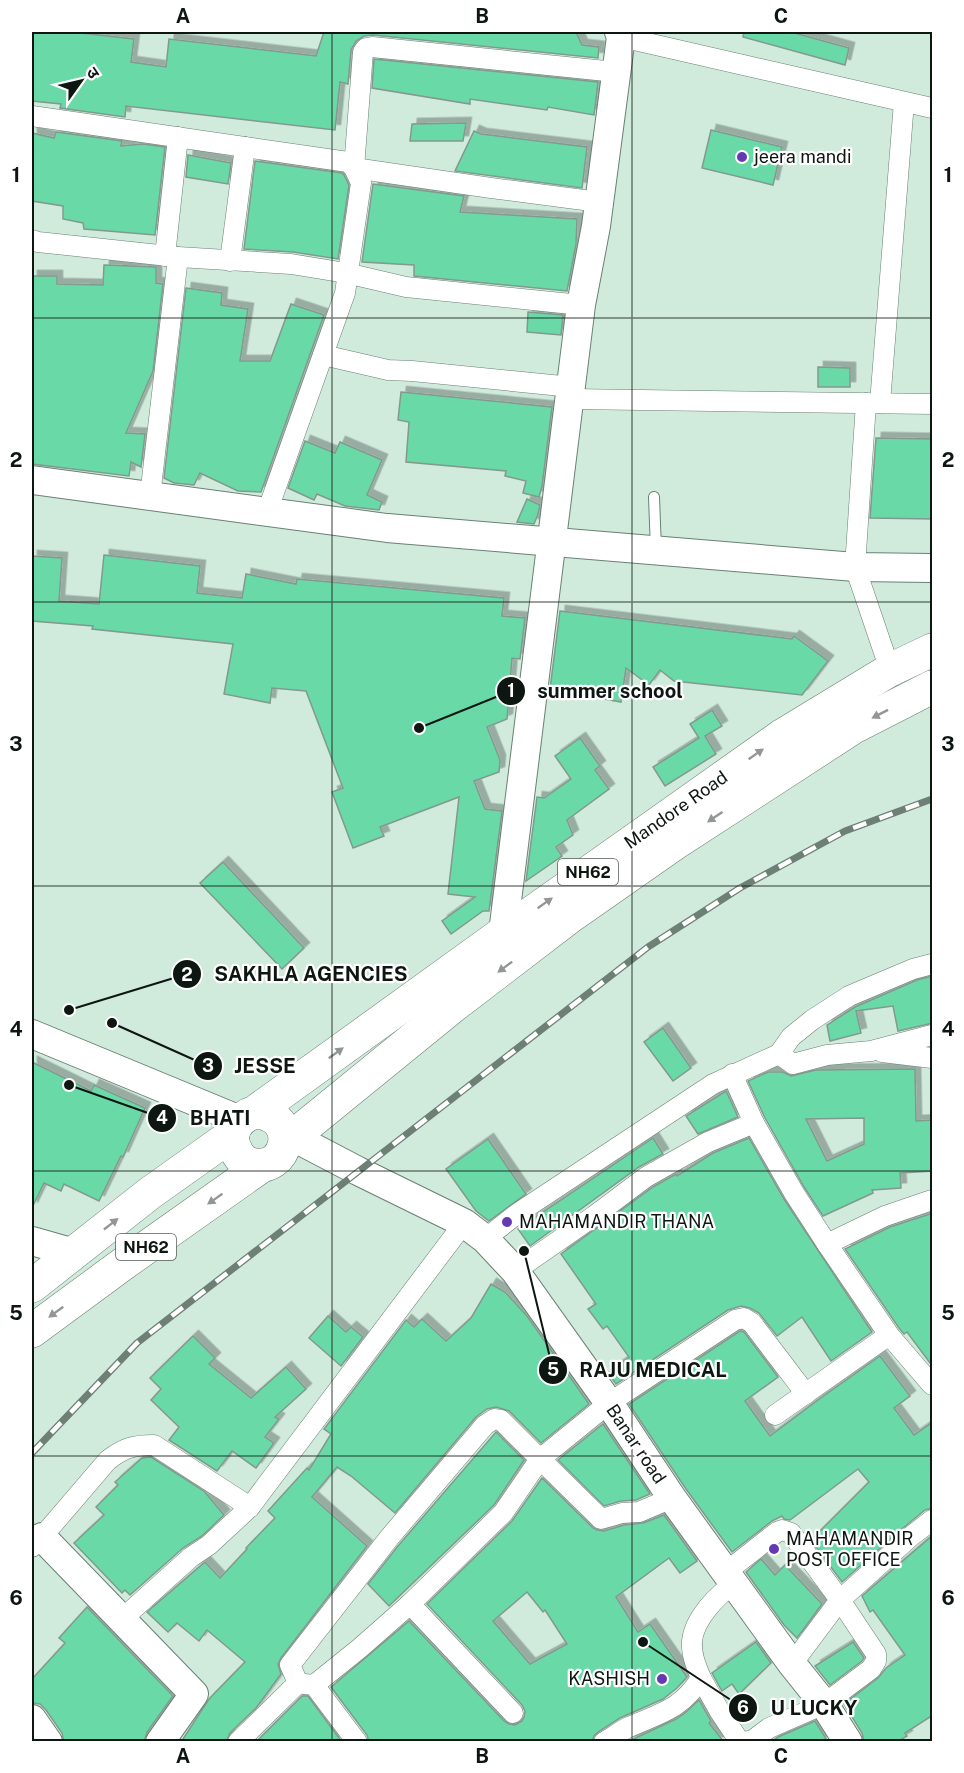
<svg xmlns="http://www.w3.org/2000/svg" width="964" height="1773" viewBox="0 0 964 1773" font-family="'Public Sans','Noto Sans Devanagari',sans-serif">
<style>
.building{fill:#6ad9a8;stroke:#819a8d;stroke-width:1.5;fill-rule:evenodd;filter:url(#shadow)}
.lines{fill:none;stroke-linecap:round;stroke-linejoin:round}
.lane-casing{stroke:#698174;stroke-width:12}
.street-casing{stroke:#698174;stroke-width:21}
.secondary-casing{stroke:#698174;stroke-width:30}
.highway-casing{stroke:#698174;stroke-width:34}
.lane{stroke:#fff;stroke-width:10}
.street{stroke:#fff;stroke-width:20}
.secondary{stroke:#fff;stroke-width:28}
.highway{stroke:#fff;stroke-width:33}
.rail-casing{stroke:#6e8076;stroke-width:7}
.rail{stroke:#fff;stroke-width:4.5;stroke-dasharray:14;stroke-linecap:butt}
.oneway{fill:#929694}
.grid{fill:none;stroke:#0d1611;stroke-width:1.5;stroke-opacity:0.55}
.poi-dot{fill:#6539b1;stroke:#fff;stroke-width:2}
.labels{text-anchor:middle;stroke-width:4.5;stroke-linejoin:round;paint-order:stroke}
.shield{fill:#fff;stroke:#565c58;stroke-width:1.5}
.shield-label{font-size:16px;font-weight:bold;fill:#0d1611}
.poi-label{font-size:18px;fill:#0d1611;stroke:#fff;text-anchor:start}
.street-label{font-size:18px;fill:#0d1611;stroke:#fff}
.leader{fill:none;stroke:#0d1611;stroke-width:2}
.callout-dot{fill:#0d1611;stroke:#fff;stroke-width:2}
.mark-label{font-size:18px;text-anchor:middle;font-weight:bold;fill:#fff}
.callout-label{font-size:20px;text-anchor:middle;font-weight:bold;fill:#0d1611;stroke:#fff;stroke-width:4.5;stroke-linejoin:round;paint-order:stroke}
.neatline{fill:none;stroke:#0d1611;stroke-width:2}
.grid-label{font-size:20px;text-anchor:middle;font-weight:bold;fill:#0d1611}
</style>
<defs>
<filter id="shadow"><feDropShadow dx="5.5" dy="-5.5" stdDeviation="0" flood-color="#0004"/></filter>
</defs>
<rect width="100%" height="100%" fill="#d0eadc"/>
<g class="building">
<path d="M32,32H72L134,39L131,62L166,67L169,39L316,56L324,32H576L582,45L599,47L598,58L373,35L364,36L356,41L351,50L348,84L340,82L335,130L126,106L125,117L60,108L61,104L32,101Z"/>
<path d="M744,32H791L849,48L845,65L743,37Z"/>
<path d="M374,59L598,82L594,115L548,107L547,110L470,99V104L372,88Z"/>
<path d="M466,123L463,141H410L412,124Z"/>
<path d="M711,130L782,147L773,185L702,168Z"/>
<path d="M474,131L481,134L587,147L582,188L455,171Z"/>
<path d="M56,132L122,141L121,146L143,144L165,147L155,235L84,229L83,223L63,219V206L32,201V133L54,138Z"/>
<path d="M188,155L231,163L228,184L186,177Z"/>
<path d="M255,161L342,173L344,175L349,185L338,259L293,252L244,249Z"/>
<path d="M373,184L464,196L460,212L577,219L576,244L567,291L414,276V265L362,262Z"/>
<path d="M104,265L156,267V283L163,284L153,371L126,433L145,434L141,467L131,462L129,476L32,464V276H57V284L103,285Z"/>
<path d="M186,288L222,293L221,305L248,309L240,361H270L291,304L324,315L261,492L238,491L200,473L194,485L174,483L164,478Z"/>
<path d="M528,312L563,315L561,335L527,332Z"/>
<path d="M818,367L850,368V387H818Z"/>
<path d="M401,392L552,407L542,486L539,497L523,493L526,481L505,476L506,471L406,462L409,422L398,420Z"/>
<path d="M876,438L933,439V519L870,518Z"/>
<path d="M305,441L335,453L340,442L382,460L367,495L382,502L379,510L345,506L317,494L314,500L288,488Z"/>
<path d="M527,499L540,505L538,514L534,524L517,522Z"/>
<path d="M104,555L200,566L197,593L242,598L246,574L296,584L297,579L504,598L502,616L525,618L520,659L512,658L507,719L487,727L500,760L499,772L474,781L485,809L502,811L489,911H483L451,934L442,921L475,897L448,894L459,797L380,827L384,836L353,848L332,792L343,788L306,691L272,688L270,703L224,694L233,644L92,629L93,626L32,621V556L62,558L59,601L99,604Z"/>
<path d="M560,611L792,639L794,636L828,661L802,695L674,681L660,670L649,685L626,668L621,702L550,689Z"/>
<path d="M712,710L722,726L705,736L716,754L665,786L653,767L699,738L690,724Z"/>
<path d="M580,738L600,766L595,770L609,789L567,820L573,835L556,847L562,856L526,881L537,797L544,798L571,779L555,756Z"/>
<path d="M223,862L304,948L282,969L200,883Z"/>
<path d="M933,976V1023L898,1031L893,1006L856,1011L861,1033L830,1041L827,1025L855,1007L917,980Z"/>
<path d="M663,1028L691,1068L673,1081L644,1042Z"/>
<path d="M32,1062L91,1091L94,1085L145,1108L123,1157L121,1156L99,1201L64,1184L61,1191L44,1183L32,1208Z"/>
<path d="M915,1069L916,1121L933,1120V1171L900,1173L901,1188L872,1190L873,1193L823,1216L804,1187L765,1118L748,1081L768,1072H783L791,1076L816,1070ZM864,1118V1144L827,1161L806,1119Z"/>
<path d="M726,1091L738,1117L698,1134L686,1116Z"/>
<path d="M653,1138L663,1154L639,1167L530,1246L518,1229Z"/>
<path d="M749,1138L784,1199L872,1332L831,1361L802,1317L777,1336L759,1313L750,1308L741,1306L728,1310L616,1384L608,1373L629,1357L607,1326L603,1329L588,1309L596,1304L561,1254L653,1187L676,1174L677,1176L713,1153Z"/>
<path d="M488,1139L526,1194L489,1221L476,1211L446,1169Z"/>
<path d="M933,1213V1367L907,1332L904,1334L899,1328L845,1249L890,1227Z"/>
<path d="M491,1284L505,1292L527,1316L589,1404L541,1443L509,1411L496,1407L487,1409L476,1417L395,1513L351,1476L337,1467L312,1497L367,1546L281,1658L278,1664L281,1674L256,1708L230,1733L226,1742H181L209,1699L245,1662L207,1630L199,1641L177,1623L168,1632L147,1612L205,1562L220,1578L247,1549L246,1548L275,1518L268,1511L307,1468L309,1470L331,1434L324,1429L406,1320L414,1327L422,1319L446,1341L471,1318Z"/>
<path d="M328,1316L346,1332L351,1327L363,1337L341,1366L309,1338Z"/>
<path d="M740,1331L744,1332L778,1377L745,1401L770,1436L818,1400L880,1356L910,1396L894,1408L914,1435L933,1422V1508L925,1510L903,1528L842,1582L811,1540L869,1482L858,1469L790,1520L784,1519L782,1516L772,1521L732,1552L686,1489L629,1404Z"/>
<path d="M193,1336L215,1358L209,1364L251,1398L286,1367L306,1389L275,1417L279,1419L265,1437L274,1443L256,1468L232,1451L217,1471L169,1440L179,1427L151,1400L161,1389L150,1378Z"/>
<path d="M603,1424L650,1494L636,1500L621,1501L604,1506L558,1460Z"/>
<path d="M496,1432L524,1460L494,1505L389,1606L368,1584L398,1546Z"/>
<path d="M151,1457L204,1491L224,1515L202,1536L183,1548L130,1595L125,1590L122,1593L74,1543L104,1515L96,1507L118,1485L115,1482L142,1458Z"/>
<path d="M542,1478L593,1528L597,1530L604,1531L624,1525L643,1523L664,1515L697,1561L680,1573L669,1558L616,1597L638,1632L650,1624L687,1677L677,1688L663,1699L620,1718L598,1732L594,1736L592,1742H369L367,1735L331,1687L409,1621L504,1721L509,1724L515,1725L522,1721L524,1717L525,1711L522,1705L427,1604L512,1521ZM527,1592L543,1612L545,1610L567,1644L530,1664L493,1621Z"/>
<path d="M933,1535V1715L905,1733L907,1736L897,1742H864L862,1733L844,1704L878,1678L886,1668L905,1655L873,1610L870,1612L862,1596Z"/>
<path d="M761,1559L775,1575L785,1565L822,1604L797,1638L784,1625L746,1572Z"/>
<path d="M87,1607L173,1696L147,1732L144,1742H64L62,1733L46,1710L40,1704L32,1703V1679L65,1643L59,1638Z"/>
<path d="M756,1642L771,1663L739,1694L732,1684L722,1691L712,1673Z"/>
<path d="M853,1642L864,1658L862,1661L830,1685L815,1666Z"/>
<path d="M302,1696H308L342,1742H256Z"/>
<path d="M699,1700L711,1721L709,1723L724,1742H627L676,1719L685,1713Z"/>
<path d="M815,1721L828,1742H771L778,1737Z"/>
</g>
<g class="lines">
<defs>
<path id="lane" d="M654,497L656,550"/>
<g id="street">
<path d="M621,37L932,108"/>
<path d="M32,116L348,162L354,168L361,183L345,293L267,512"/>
<path d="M599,202L491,188L354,168L363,52L366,48L372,47L616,72"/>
<path d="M32,240L38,242L178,257L291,264L346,273L406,287L581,305"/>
<path d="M165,256L178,137"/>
<path d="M230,261L245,147"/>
<path d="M323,355L388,370L412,371L572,387"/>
<path d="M570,399L932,404"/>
<path d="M866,403L855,567L890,670"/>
<path d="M880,403L904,102"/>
<path d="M150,496L178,257"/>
<path d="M932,964L913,969L849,996L812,1020L791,1037L779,1054L793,1064L827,1055L871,1051L932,1035"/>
<path d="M882,1052L932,1058"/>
<path d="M754,1123L794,1193L827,1244L885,1216L932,1200"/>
<path d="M485,1239L518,1213L713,1084L779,1054"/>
<path d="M827,1244L889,1335L932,1385"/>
<path d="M515,1271L594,1216L646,1177L708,1142L754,1123L732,1074"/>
<path d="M775,1415L889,1335"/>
<path d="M32,1547L42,1537L108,1460C124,1448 133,1445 154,1445L250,1507L464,1223"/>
<path d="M726,1572L777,1532L782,1530L791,1533L840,1600L792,1664"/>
<path d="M410,1604L513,1713"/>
<path d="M122,1619L191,1557L209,1545L250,1507"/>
<path d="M701,1678L720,1712L740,1742"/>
<path d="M304,1684L314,1685L357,1742"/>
<path d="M314,1685L360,1648L410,1604L503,1513L540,1459L601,1519L622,1513L639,1512L672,1498"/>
<path d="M238,1742L298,1683L290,1665L389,1538L485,1425L494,1419L501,1420L540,1459L609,1403L735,1320L744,1318L752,1323L806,1394"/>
<path d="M604,1742C613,1737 620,1731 629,1727C660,1713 681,1710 701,1678C696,1666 691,1654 692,1641C694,1619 717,1595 734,1584"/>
<path d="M744,1742L753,1740L769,1728L824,1704L871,1669L876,1661V1654L840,1600L910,1537L932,1520"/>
</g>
<g id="secondary">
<path d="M32,480L387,528L855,567L932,568"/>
<path d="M503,933L581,305L596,226L621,37L619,32"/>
<path d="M32,1034L240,1120"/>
<path d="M293,1137L358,1171L464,1223L485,1239L515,1271L609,1403L672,1498L792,1664L824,1704L848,1742"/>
<path d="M32,1241L74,1253"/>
<path d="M42,1537L194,1694L160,1742"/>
<path d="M32,1719L48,1742"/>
</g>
<g id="highway">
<path d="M255,1112C302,1115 288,1175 251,1164C243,1162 238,1156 235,1148C227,1132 239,1117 255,1112L503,933L783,735L890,670L932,650"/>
<path d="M285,1143L452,1007L571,916L674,844L854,727L932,687"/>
<path d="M32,1286L150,1193L233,1134"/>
<path d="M32,1331L123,1264L263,1165"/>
</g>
</defs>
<use href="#lane" class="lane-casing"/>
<use href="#street" class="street-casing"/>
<use href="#secondary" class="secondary-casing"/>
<use href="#highway" class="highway-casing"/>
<use href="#lane" class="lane"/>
<use href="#street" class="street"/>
<use href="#secondary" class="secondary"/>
<use href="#highway" class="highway"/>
<defs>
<path id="rail" d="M32,1453L137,1343L648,947L740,888L845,831L932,799"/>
</defs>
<use href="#rail" class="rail-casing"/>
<use href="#rail" class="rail"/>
</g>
<defs><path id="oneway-solid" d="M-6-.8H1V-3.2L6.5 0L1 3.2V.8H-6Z" transform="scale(1.5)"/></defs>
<g class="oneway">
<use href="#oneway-solid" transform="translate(880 714) rotate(153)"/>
<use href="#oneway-solid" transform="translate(756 754) rotate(-35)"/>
<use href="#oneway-solid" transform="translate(715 817) rotate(146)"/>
<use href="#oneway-solid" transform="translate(545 903) rotate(-35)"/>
<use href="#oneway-solid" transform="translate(505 967) rotate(143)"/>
<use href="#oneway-solid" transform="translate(336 1053) rotate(-36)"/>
<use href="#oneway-solid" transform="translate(215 1199) rotate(145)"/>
<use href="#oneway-solid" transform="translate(111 1224) rotate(-38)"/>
<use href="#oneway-solid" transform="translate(56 1312) rotate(144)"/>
</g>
<path class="grid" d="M332,32V1742M632,32V1742M32,318H932M32,602H932M32,886H932M32,1171H932M32,1456H932"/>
<g class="poi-dot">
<circle cx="742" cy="157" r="6"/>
<circle cx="507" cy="1222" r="6"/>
<circle cx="774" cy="1549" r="6"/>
<circle cx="662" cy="1679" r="6"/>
</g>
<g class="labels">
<g class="shield">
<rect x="558" y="859" width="60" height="26" rx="4.5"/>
<rect x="116" y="1234" width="60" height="26" rx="4.5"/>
</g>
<g class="shield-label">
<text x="588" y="878">NH62</text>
<text x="146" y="1253">NH62</text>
</g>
<g class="poi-label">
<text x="754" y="163">jeera mandi</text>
<text x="519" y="1228">MAHAMANDIR THANA</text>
<text x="786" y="1545">MAHAMANDIR<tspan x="786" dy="21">POST OFFICE</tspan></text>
<text x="650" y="1685" text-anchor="end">KASHISH</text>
</g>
<g class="street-label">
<text transform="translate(676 810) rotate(-35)" y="6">Mandore Road</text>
<text transform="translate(636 1444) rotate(56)" y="6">Banar road</text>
</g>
</g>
<path class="leader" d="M419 728L511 691M69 1010L187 974M112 1023L208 1066M69 1085L162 1118M524 1251L553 1370M643 1642L743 1708"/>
<g class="callout-dot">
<circle cx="419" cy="728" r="6"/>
<circle cx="69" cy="1010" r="6"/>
<circle cx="112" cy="1023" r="6"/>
<circle cx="69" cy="1085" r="6"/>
<circle cx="524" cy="1251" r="6"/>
<circle cx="643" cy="1642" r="6"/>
<circle cx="511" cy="691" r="15"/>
<circle cx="187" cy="974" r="15"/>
<circle cx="208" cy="1066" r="15"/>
<circle cx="162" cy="1118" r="15"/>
<circle cx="553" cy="1370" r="15"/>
<circle cx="743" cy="1708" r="15"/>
</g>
<g class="mark-label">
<text x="511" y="697">1</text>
<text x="187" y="981">2</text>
<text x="208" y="1072">3</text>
<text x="162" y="1124">4</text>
<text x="553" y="1376">5</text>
<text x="743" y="1714">6</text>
</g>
<g class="callout-label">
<text x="610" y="698">summer school</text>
<text x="311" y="981">SAKHLA AGENCIES</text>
<text x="265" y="1073">JESSE</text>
<text x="220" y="1125">BHATI</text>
<text x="653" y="1377">RAJU MEDICAL</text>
<text x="814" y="1715">U LUCKY</text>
</g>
<rect width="964" height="1773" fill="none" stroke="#ffffff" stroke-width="66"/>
<g transform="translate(81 81) rotate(56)" stroke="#ffffff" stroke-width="4.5" paint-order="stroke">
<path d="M0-4.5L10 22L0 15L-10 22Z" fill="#0d1611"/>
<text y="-9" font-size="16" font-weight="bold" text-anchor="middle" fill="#0d1611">उ</text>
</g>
<rect x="33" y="33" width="898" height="1707" class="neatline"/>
<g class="grid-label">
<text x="183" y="23">A</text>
<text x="482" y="23">B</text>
<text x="781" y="23">C</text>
<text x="16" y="182">1</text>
<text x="948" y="182">1</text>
<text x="16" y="467">2</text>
<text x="948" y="467">2</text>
<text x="16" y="751">3</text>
<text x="948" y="751">3</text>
<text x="16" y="1036">4</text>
<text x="948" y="1036">4</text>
<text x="16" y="1320">5</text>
<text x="948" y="1320">5</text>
<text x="16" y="1605">6</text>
<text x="948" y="1605">6</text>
<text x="183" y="1763">A</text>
<text x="482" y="1763">B</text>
<text x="781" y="1763">C</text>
</g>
</svg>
